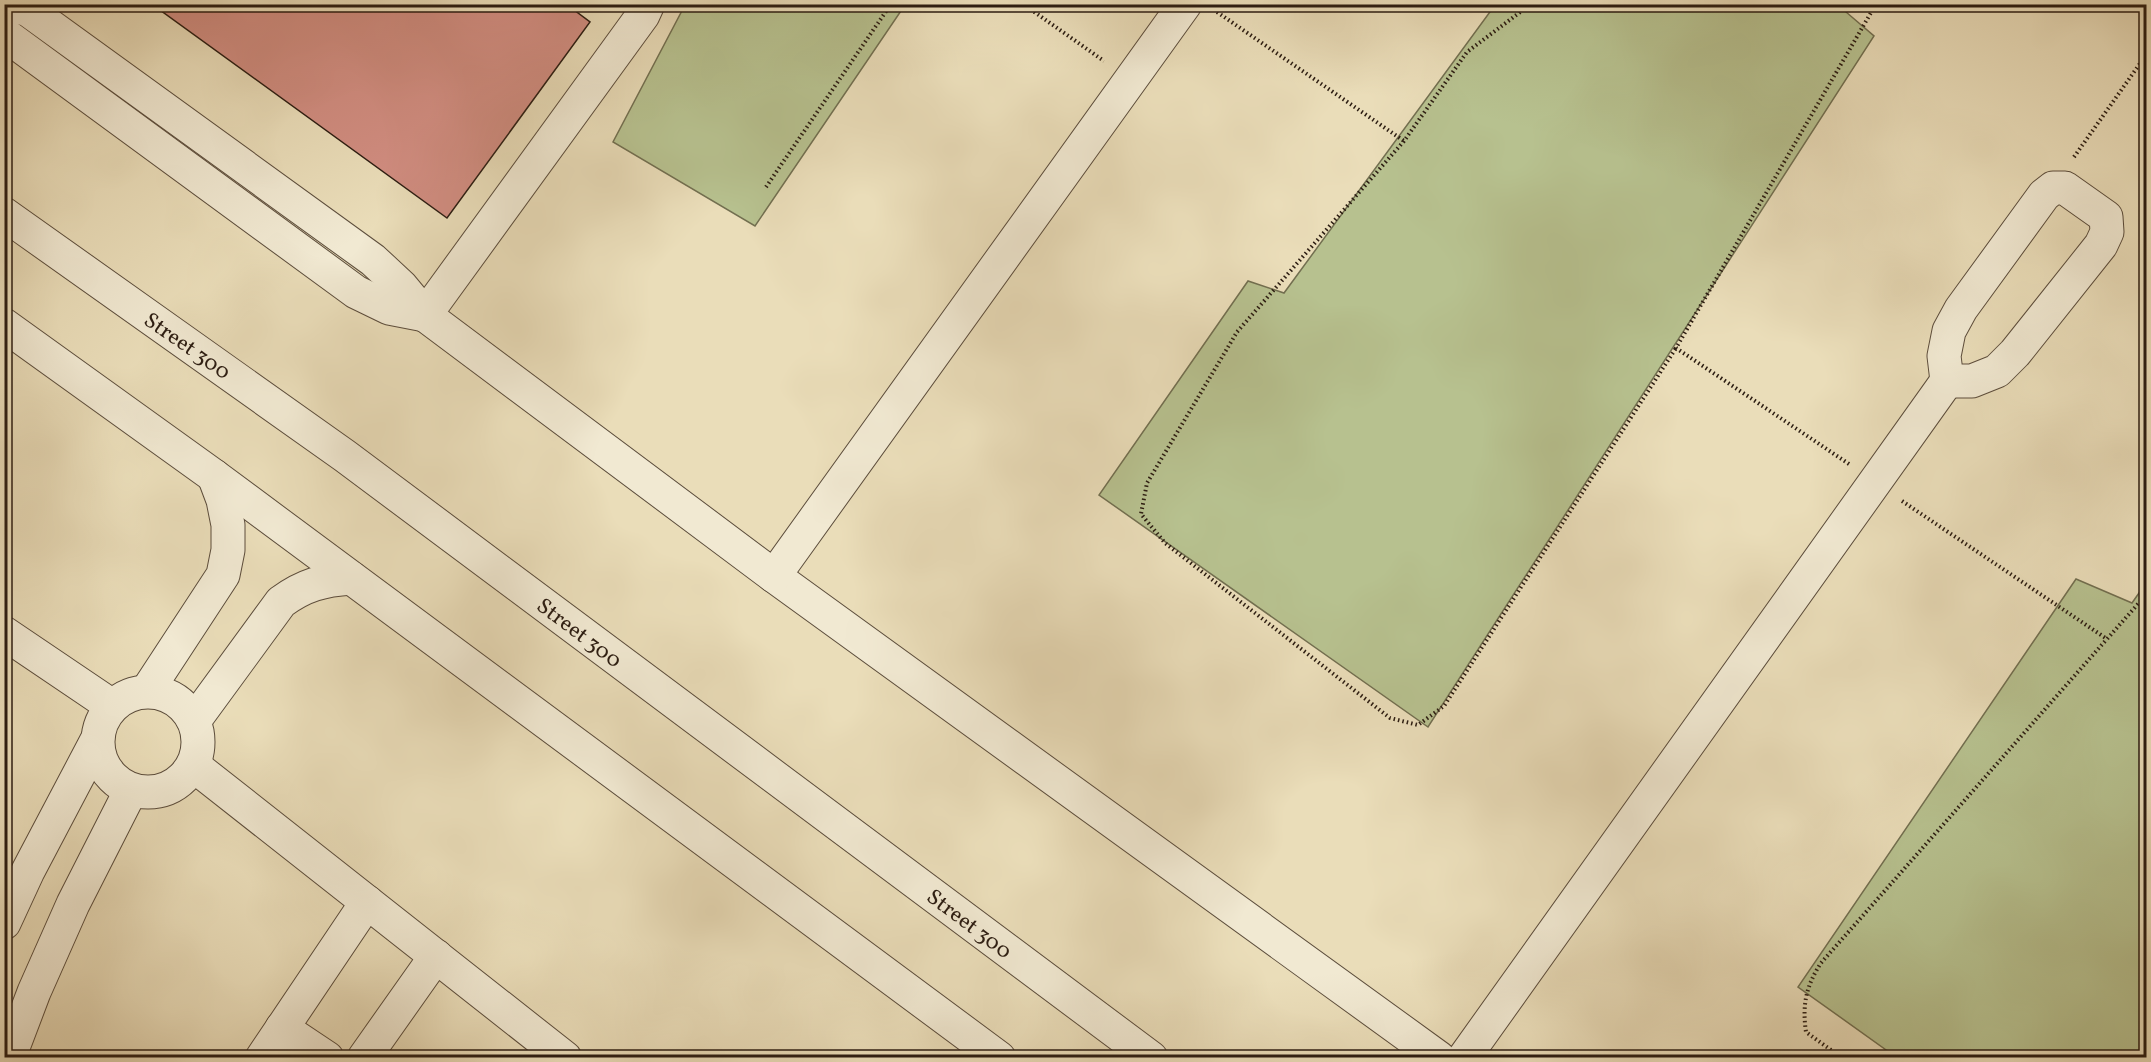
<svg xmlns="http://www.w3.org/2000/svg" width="2151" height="1062" viewBox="0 0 2151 1062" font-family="Vollkorn,serif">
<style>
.green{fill:#b7c18f;stroke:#726f50;stroke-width:1.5}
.building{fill:#d18d81;stroke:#2c1d12;stroke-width:1.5}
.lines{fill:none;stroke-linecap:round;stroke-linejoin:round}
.minor-casing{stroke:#5c4d3c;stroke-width:35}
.path{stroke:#2c1d12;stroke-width:4;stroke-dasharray:1.5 3;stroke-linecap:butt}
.minor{stroke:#f1e9d2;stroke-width:33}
.labels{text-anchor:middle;stroke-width:4.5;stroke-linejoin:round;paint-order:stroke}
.street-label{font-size:22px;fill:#2c1d12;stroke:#f1e9d2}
</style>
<rect width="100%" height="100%" fill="#eaddb9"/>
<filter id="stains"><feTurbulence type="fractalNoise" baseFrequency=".00333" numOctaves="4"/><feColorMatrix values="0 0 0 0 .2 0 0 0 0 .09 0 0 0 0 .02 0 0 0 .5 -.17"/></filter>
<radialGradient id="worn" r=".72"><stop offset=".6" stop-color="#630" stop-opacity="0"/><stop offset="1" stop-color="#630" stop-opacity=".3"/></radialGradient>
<g class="green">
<path d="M685,5H905L755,226L613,142Z"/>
<path d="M1495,5H1851L1846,12L1874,36L1428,727L1099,495L1248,281L1284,293Z"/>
<path d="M2076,579L2132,603L2146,583V1057H1896L1798,987Z"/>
</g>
<path class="building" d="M164,4H566L590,22L447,218L160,10Z"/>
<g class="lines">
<defs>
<g id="minor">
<path d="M7,4L28,10L373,260L401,286L425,315L774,576L1439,1058"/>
<path d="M4,34L356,292L389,308L425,315"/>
<path d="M2053,188H2065L2106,217L2107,232L2101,245L2015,353L1997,371L1972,381H1947L1944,356L1949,331L1961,309L2044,195Z"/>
<path d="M4,214L345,456L1151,1058"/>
<path d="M425,315L643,15L648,4"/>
<path d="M4,325L214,476L999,1058"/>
<path d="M774,576L1185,4"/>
<path d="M4,633L112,706"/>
<path d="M147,691L223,575L228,550V525L223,500L214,476"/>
<circle cx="148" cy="742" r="50"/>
<path d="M194,721L281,602C304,585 323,580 351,578"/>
<path d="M193,765L565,1058"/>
<path d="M4,923L28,871L97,740"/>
<path d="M282,1028L327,1058"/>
<path d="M9,1058L34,992L73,904L131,790"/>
<path d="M262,1058L367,902"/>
<path d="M364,1058L436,956"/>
<path d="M1464,1058L1947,381"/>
</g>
</defs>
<use href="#minor" class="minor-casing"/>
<g class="path">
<path d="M1023,4L1104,61"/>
<path d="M1531,4L1467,52L1404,141L1237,332L1147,483L1141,514L1165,543L1390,718L1418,725L1444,706L1676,348"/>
<path d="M1217,12L1404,141"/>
<path d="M2074,157L2146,55"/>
<path d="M766,187L891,4"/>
<path d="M1849,464L1676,348L1876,4"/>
<path d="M1902,501L2107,639L2146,595"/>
<path d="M1842,1058L1806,1032C1802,1005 1806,986 1821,963L2107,639"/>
</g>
<use href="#minor" class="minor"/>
</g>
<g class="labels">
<g class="street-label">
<text transform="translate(188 345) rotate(35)" y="8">Street 300</text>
<text transform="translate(580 632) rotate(37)" y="8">Street 300</text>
<text transform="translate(970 923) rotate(37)" y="8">Street 300</text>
</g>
</g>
<rect width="2151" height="1062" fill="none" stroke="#eaddb9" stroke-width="24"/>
<rect x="6" y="6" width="2139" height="1050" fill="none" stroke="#2c1d12" stroke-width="3"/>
<rect x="12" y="12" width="2127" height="1038" fill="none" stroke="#2c1d12" stroke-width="1.5"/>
<rect width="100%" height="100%" filter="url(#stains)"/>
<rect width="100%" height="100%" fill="url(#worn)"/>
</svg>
